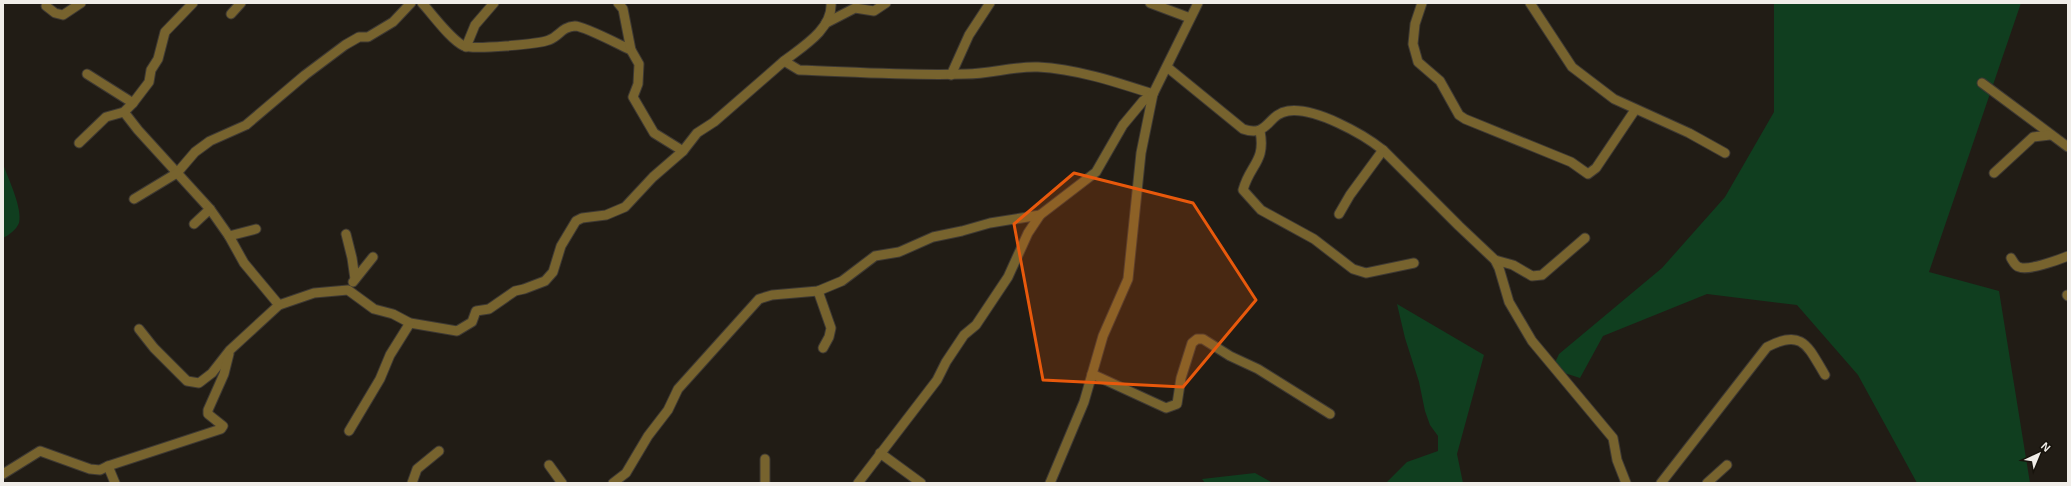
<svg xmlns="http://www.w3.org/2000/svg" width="2071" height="486" viewBox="0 0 2071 486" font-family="Helvetica,sans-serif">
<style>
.green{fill:#103e1f}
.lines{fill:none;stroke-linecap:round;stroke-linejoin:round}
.minor-casing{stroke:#3e3933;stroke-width:11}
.minor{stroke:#77632e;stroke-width:9}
.marked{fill:#e8590c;fill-opacity:0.2;stroke:#e8590c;stroke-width:3;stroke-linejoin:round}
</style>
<rect width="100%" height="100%" fill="#211c15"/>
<g class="green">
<path d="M1774,3H2021L1929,272L1999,291L2030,483H1917L1858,375L1797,305L1707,294L1603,336L1580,378L1552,369L1559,354L1662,268L1725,197L1774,112Z"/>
<path d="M3,164C8,178 23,209 19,223C16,230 9,235 3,238Z"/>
<path d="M1397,304L1484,355L1457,454L1463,483H1386L1407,462L1438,451V436L1430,425L1425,411L1419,382L1405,338Z"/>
<path d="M1255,473L1273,483H1205L1202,479Z"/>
</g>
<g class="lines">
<defs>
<g id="minor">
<path d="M422,3C434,16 450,39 464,46C473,50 539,44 549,40C560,36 561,27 575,26C584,26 620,45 631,50"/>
<path d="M618,3L623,9L631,50L639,64L638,84L633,97L654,133L683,151"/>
<path d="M831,3C833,29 802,47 784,61L799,70C855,72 910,76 966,74C990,74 1014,66 1038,67C1077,69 1116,82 1153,94"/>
<path d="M1150,3L1190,18"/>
<path d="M1422,3L1415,24L1413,44L1418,62L1440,81L1459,115L1465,119L1571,162L1588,174L1596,168L1635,110"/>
<path d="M1530,3L1572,67L1614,99L1689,133L1725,153"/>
<path d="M46,6L55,13L63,15L81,3"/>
<path d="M231,14L241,3"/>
<path d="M826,23L855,8L874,11L886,3"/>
<path d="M466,47L475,25L494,3"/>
<path d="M1167,67L1243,129C1269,138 1267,114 1288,111C1315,107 1363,134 1383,150L1459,226L1495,260L1499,268L1509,302L1532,341L1613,438L1617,460L1626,483"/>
<path d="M87,74L133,103"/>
<path d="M951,75L969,35L990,3"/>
<path d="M1982,83L2068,147"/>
<path d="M124,112L138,130L210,209L229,236L244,263L279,305"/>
<path d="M1260,131C1266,162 1250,164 1243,190L1261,210L1314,239L1353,269L1366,273L1414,263"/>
<path d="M79,143L106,117L124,112L133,103L149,82L151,70L158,59L165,32L193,3"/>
<path d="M1994,173L2033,137L2050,135"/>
<path d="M134,199L177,173L195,152L210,141L246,125L305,75L345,45L359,37H368L393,22L411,3"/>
<path d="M1339,214L1350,195L1383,150"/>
<path d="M194,224L210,209"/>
<path d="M346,234L352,258L355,279"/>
<path d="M229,236L256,229"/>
<path d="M2011,258C2013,261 2015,266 2019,267C2028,271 2058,260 2068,256"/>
<path d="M1495,260L1513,265L1532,276L1542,275L1585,238"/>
<path d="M353,282L373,257"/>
<path d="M818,291L831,328L829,337L823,348"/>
<path d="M2067,295L2068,296"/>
<path d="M139,329L154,348L187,381L199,383L212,373L230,350L279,305L314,293L348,290L374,309L393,314L410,323L457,331L472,322L476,311L489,309L515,291L524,289L545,281L553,272L561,246L576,221L582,218L606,215L625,207L653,177L683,151L697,133L714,122L784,61"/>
<path d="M1092,374L1166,408L1177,404L1181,378L1192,343L1197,339H1203L1230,356L1258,369L1330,414"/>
<path d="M349,431L380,379L390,355L410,323"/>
<path d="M880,453L921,483"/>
<path d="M765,459V483"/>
<path d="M549,465L562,483"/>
<path d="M108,466L115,483"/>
<path d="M3,474L40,451L90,469L100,470L108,466L221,429L223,426L208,414V410L224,374L229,354"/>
<path d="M412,483L417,469L439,451"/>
<path d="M613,483L626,473L648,436L668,410L678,389L759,299L772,295L818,291L842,281L875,256L899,252L933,237L962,231L990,223L1040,215"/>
<path d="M858,483L937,380L946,362L964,335L976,325L1008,277L1028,233L1040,215L1096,172L1123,125L1143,101L1153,94"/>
<path d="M1050,483L1084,402L1103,336L1128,279L1141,153L1153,94L1198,3"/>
<path d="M1661,483L1767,347C1803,328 1808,347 1825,375"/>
<path d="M1707,483L1727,465"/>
</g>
</defs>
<use href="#minor" class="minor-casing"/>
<use href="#minor" class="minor"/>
</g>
<path class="marked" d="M1074,173L1193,203L1256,300L1183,387L1043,380L1014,224Z"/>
<rect width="2071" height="486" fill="none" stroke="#f0ede8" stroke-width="8"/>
<g transform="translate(2039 454) rotate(44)" stroke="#17130c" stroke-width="3" paint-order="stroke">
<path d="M0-3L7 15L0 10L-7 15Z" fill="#f0ede8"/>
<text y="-6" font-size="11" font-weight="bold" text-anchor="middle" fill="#f0ede8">N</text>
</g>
</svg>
